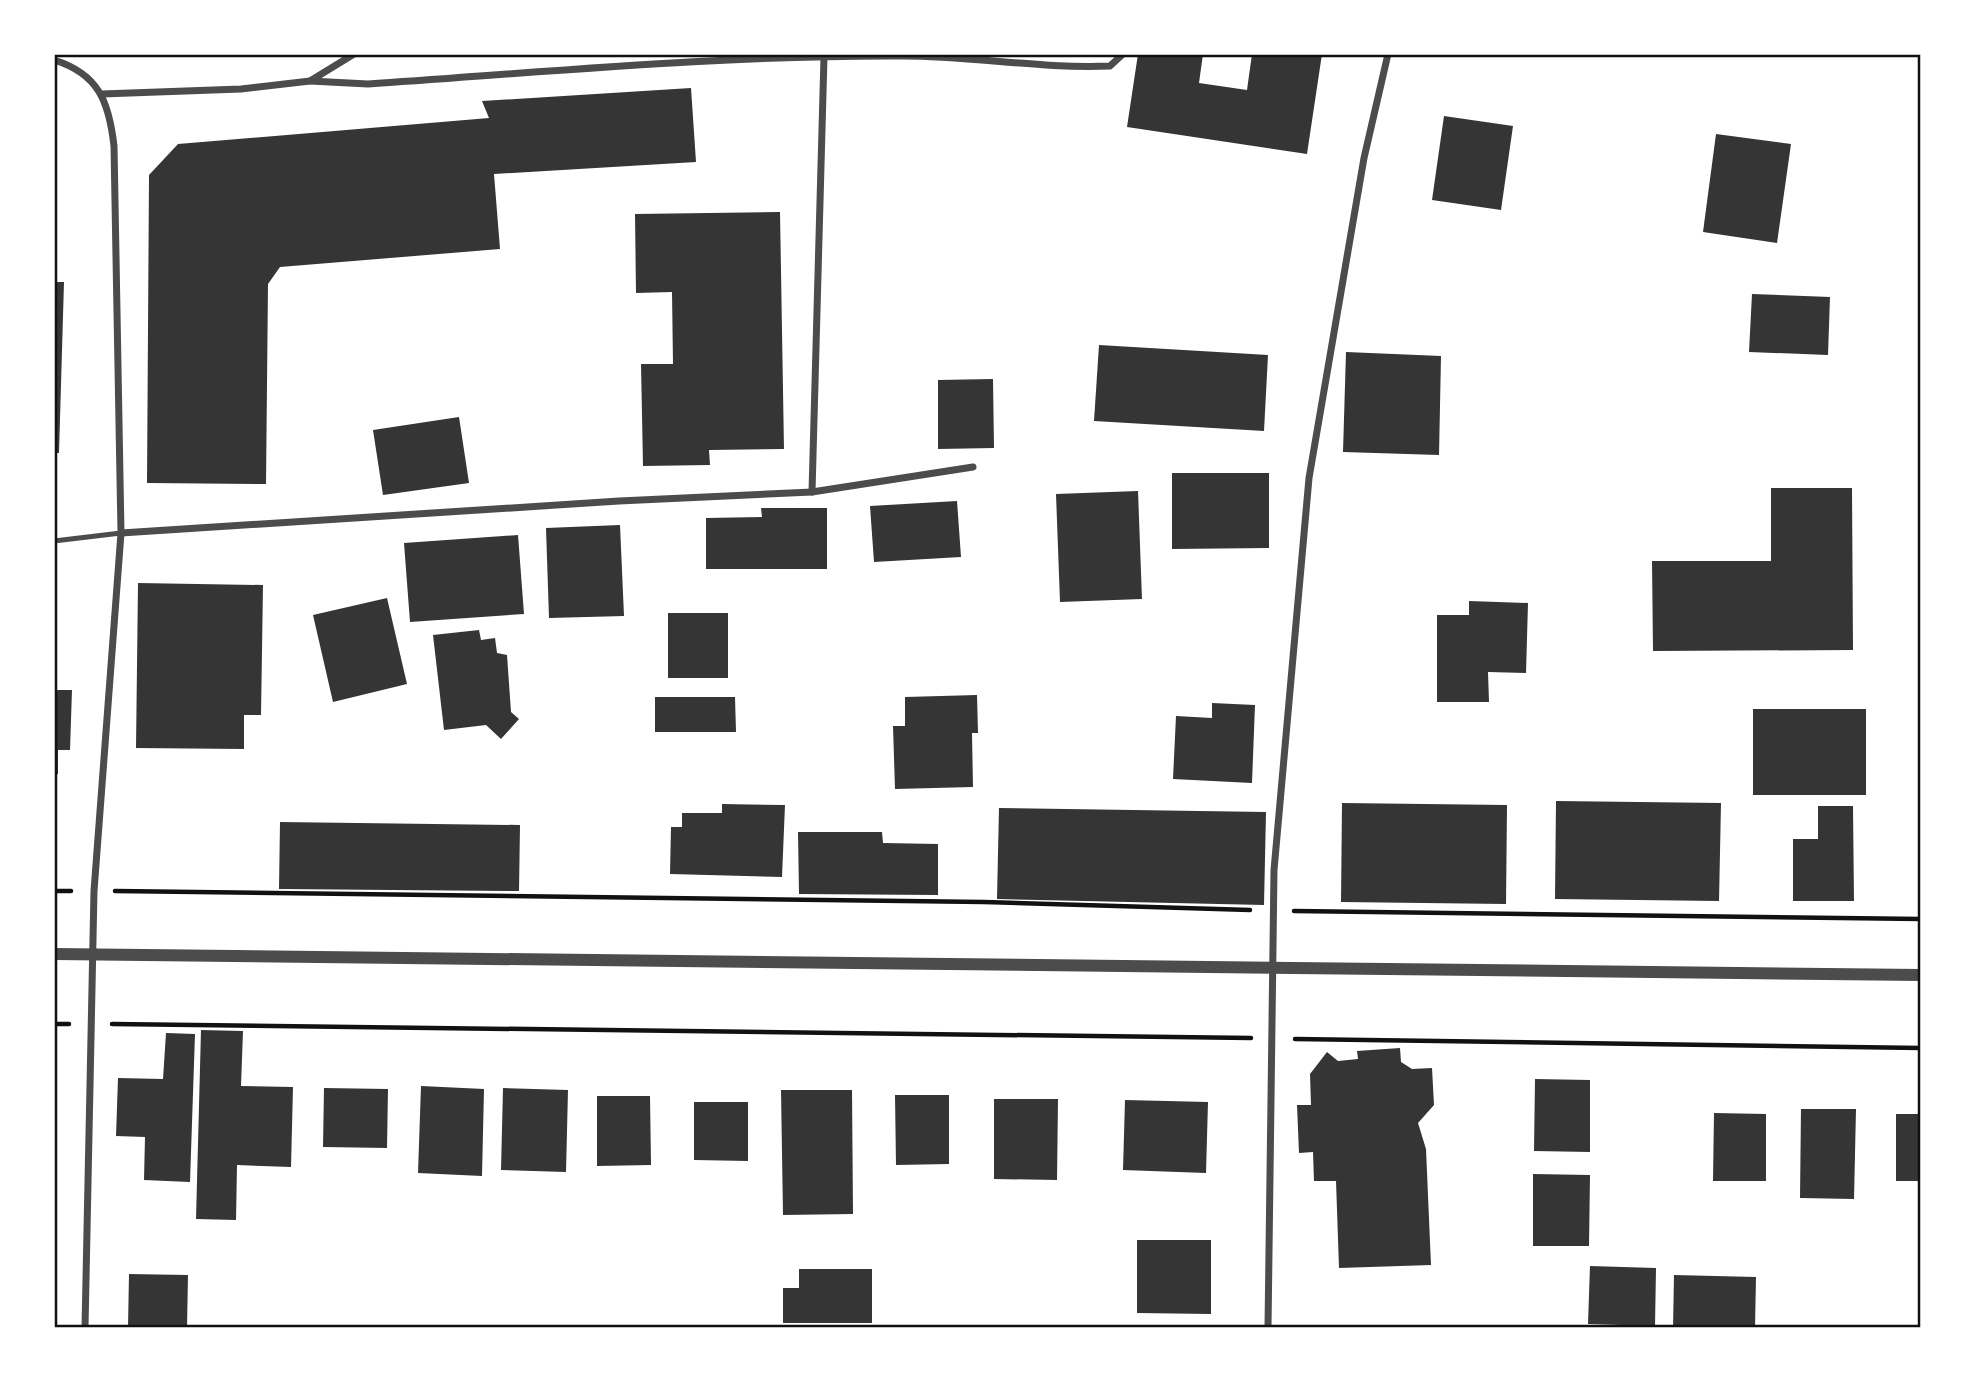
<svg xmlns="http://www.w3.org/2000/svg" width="1975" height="1382" viewBox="0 0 1975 1382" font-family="Rubik,sans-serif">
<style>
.building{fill:#353535}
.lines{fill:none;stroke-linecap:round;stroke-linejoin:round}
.path{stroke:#111;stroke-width:4.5}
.service{stroke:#4c4c4c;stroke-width:5}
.minor{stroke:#4c4c4c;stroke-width:7}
.tertiary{stroke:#4c4c4c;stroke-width:12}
.neatline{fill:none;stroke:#111;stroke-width:2.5}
</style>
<rect width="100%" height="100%" fill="#fff"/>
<g class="building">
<path d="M1138,54H1203L1199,83L1247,90L1252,54H1322L1307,154L1127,127Z"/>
<path d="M691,88L696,162L494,174L500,249L280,267L268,284L266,484L147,483L149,175L178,144L489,118L482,101Z"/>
<path d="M1444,116L1513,126L1501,210L1432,200Z"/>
<path d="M1716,134L1791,144L1777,243L1703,232Z"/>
<path d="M780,212L784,449L709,450L710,465L643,466L641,364H673L672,292L636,293L635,214Z"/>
<path d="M54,282H64L59,453H54Z"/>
<path d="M1752,294L1830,297L1828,355L1749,352Z"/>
<path d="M1099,345L1268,355L1264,431L1094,421Z"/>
<path d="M1346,352L1441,356L1439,455L1343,452Z"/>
<path d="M993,379L994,448L938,449V380Z"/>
<path d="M459,417L469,483L383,495L373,430Z"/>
<path d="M1172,473H1269V548L1172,549Z"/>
<path d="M1771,488H1852L1853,650L1653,651L1652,561H1771Z"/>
<path d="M1138,491L1142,599L1060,602L1056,494Z"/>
<path d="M957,501L961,557L874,562L870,506Z"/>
<path d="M761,508H827V569H706V518L762,517Z"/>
<path d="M620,525L624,616L549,618L546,528Z"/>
<path d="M518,535L524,614L410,622L404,543Z"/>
<path d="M138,583L263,585L261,715H244V749L136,748Z"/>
<path d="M387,598L407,684L333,702L313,615Z"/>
<path d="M1469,601L1528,603L1526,673L1488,672L1489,702H1437V615H1469Z"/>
<rect x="668" y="613" width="60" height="65"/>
<path d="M479,630L481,640L495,638L497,653L507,655L511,712L519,719L501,739L486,725L444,730L433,635Z"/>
<path d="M54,690H72L70,750H58V774H54Z"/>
<path d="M977,695L978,733H972L973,787L895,789L893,726H905V697Z"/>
<path d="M655,697H735L736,732H655Z"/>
<path d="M1212,703L1255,705L1252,783L1173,779L1176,716L1212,718Z"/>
<rect x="1753" y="709" width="113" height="86"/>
<path d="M1556,801L1721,803L1719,901L1555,899Z"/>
<path d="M1342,803L1507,805L1506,904L1341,902Z"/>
<path d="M722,804L785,805L782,877L670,874L671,827H682V813H722Z"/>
<path d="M1818,806H1853L1854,901H1793V839H1818Z"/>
<path d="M999,808L1266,812L1264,905L997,899Z"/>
<path d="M280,822L520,825L519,891L279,889Z"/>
<path d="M798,832H882L883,843L938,844V895L799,894Z"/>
<path d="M201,1030L243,1031L241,1086L293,1087L291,1167L237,1165L236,1220L196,1219Z"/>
<path d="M166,1033L195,1034L190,1182L144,1180L145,1137L116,1136L118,1078L163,1079Z"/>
<path d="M1400,1048L1401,1062L1412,1069L1432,1068L1434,1105L1418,1123L1426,1149L1431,1265L1339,1268L1336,1181H1314L1313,1152L1299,1153L1297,1105H1311L1310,1074L1327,1052L1338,1061L1358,1059L1357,1051Z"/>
<path d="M1535,1079L1590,1080V1152L1534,1151Z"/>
<path d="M421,1086L484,1089L482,1176L418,1173Z"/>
<path d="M324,1088L388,1089L387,1148L323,1147Z"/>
<path d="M503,1088L568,1090L566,1172L501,1170Z"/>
<path d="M781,1090H852L853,1214L783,1215Z"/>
<path d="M895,1095H949V1164L896,1165Z"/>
<path d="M597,1096H650L651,1165L597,1166Z"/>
<path d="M994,1099H1058L1057,1180L994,1179Z"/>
<path d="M1125,1100L1208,1102L1206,1173L1123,1170Z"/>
<path d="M694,1102H748V1161L694,1160Z"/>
<path d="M1801,1109H1856L1854,1199L1800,1198Z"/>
<path d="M1714,1113L1766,1114V1181H1713Z"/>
<rect x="1896" y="1114" width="25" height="67"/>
<path d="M1533,1174L1590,1175L1589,1246H1533Z"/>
<path d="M1137,1240H1211V1314L1137,1313Z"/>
<path d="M1590,1266L1656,1268L1655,1326L1588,1324Z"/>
<path d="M799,1269H872V1323H783V1288H799Z"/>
<path d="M129,1274L188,1275L187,1328H128Z"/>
<path d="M1674,1275L1756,1277L1755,1328H1673Z"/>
</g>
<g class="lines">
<g class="path">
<path d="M54,891H71"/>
<path d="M115,891L984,902L1250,910"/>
<path d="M1294,911L1921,919"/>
<path d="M54,1024H69"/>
<path d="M112,1024L1251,1038"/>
<path d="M1295,1039L1921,1048"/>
</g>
<path class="service" d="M54,541L121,533"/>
<g class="minor">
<path d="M54,60C99,74 109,102 114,146L121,533L94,891L85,1328"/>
<path d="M310,81L368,84C546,72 725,55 903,56C973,56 1041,69 1110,66L1123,54"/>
<path d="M102,94L241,89L310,81L354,54"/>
<path d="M812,492L824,57"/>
<path d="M121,533L619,501L812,492L973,467"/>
<path d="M1268,1328L1274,870L1309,478L1364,158L1388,54"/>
</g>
<path class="tertiary" d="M54,954L1921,975"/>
</g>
<rect width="1975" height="1382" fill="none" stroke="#ffffff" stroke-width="112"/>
<rect x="56" y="56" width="1863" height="1270" class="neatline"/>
</svg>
